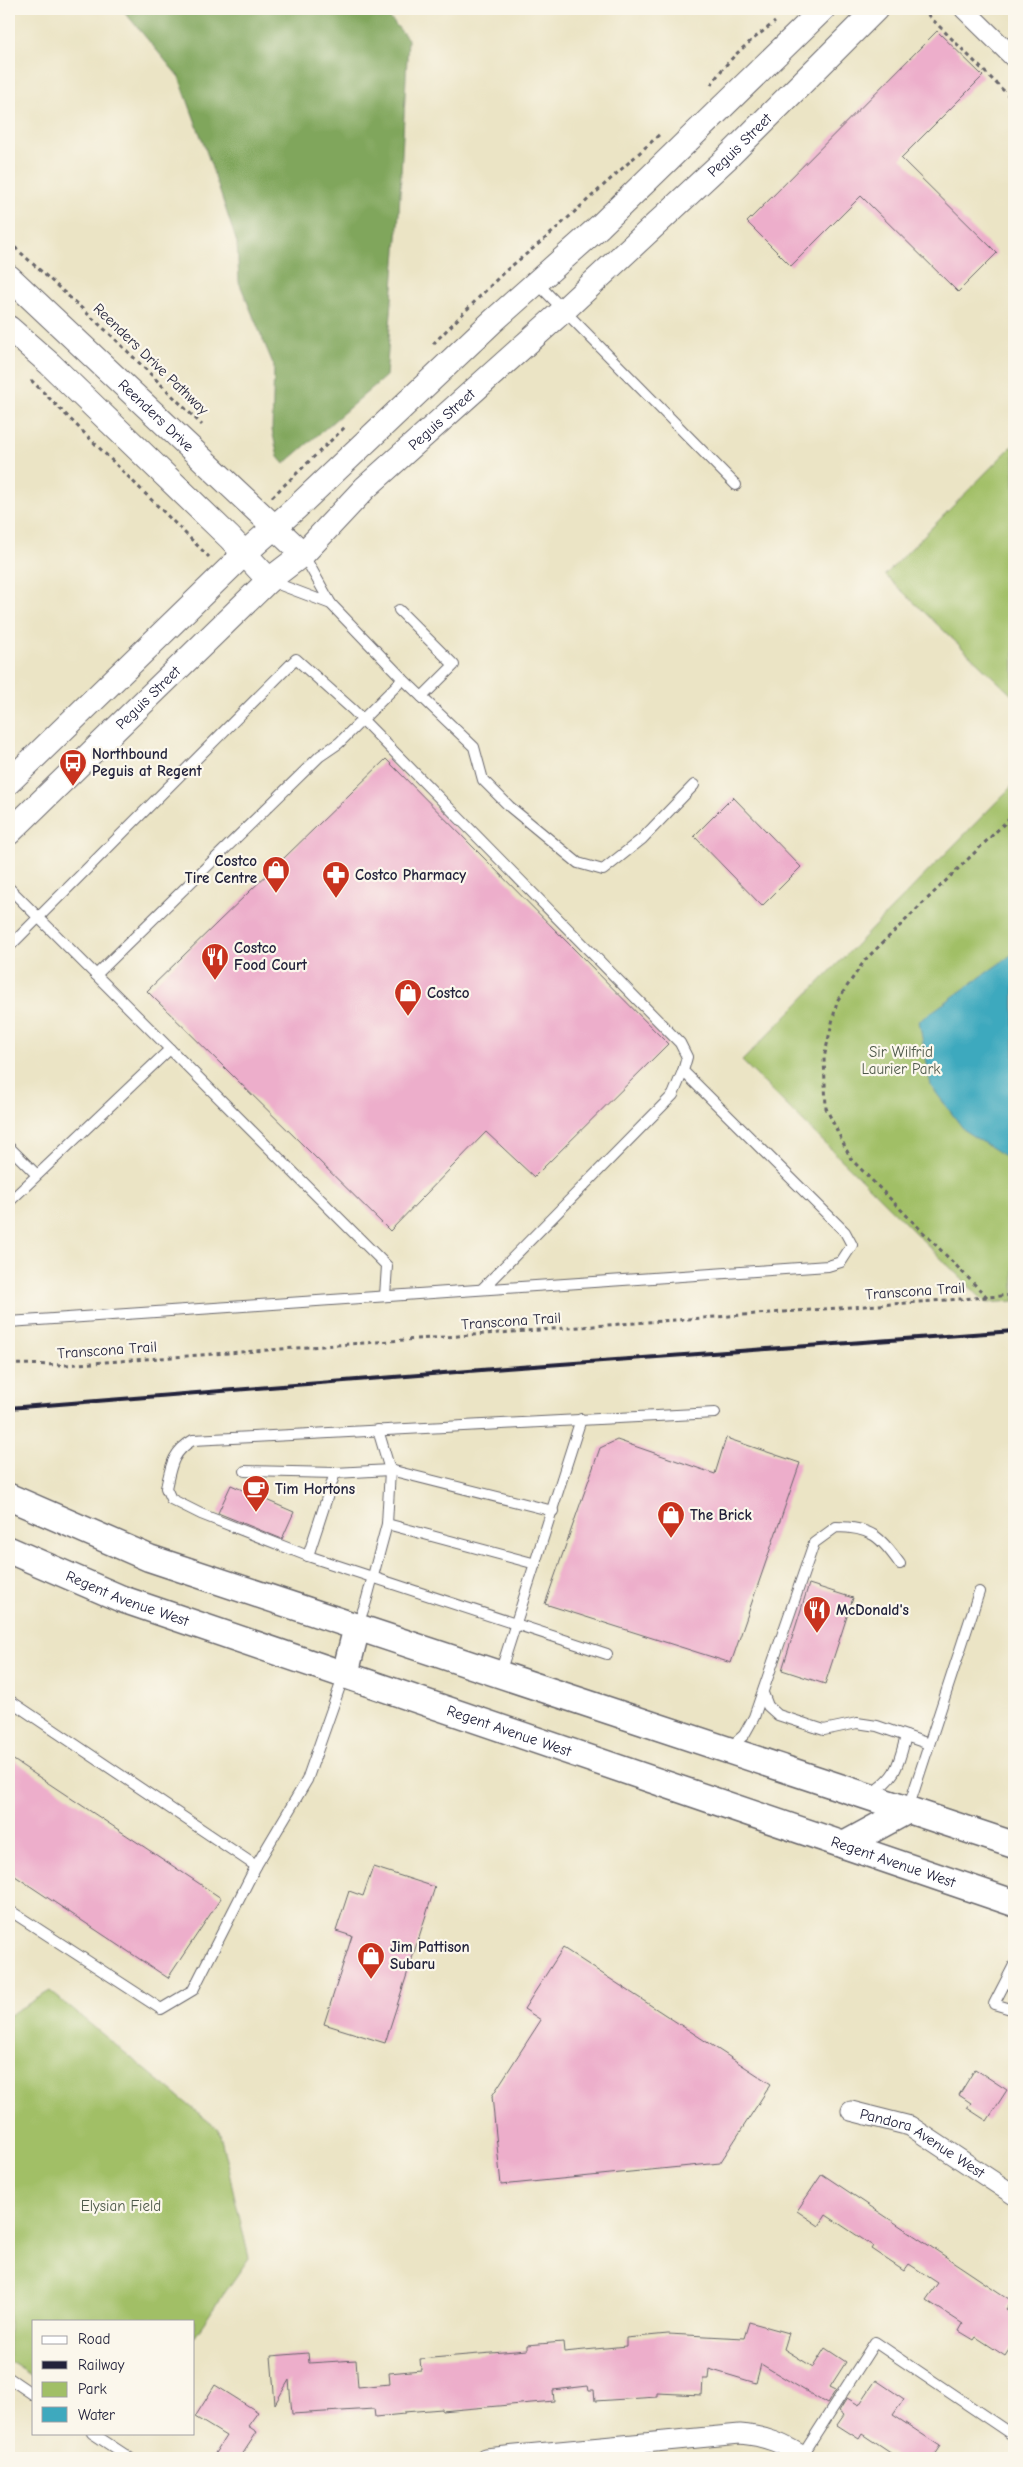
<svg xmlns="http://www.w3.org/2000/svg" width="1023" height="2467" viewBox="0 0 1023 2467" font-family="'Comic Neue',sans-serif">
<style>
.green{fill:#a1bf66;stroke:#627050}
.forest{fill:#80a65b;stroke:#51644b}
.water{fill:#3ea9be;stroke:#30667c}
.building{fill:#edaecb}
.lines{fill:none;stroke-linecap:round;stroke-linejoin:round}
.service-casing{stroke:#68666b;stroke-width:12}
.minor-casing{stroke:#68666b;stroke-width:21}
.tertiary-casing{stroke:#68666b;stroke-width:26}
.secondary-casing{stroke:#68666b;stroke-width:29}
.path{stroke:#68666b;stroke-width:3;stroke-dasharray:4 4;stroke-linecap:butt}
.service{stroke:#fff;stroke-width:10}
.minor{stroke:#fff;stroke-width:19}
.tertiary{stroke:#fff;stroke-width:24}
.secondary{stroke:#fff;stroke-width:26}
.rail{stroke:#22223b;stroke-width:4}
.labels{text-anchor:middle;stroke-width:4.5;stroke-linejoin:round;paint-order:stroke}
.street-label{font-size:15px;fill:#22223b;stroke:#fbf7ec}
.poi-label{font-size:15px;font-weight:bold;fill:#22223b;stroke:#fbf7ec;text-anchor:start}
.park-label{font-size:15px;fill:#4e594a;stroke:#fbf7ec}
</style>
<rect width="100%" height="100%" fill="#fbf7ec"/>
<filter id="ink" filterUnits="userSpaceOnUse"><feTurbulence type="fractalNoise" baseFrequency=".02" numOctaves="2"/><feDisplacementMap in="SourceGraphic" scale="10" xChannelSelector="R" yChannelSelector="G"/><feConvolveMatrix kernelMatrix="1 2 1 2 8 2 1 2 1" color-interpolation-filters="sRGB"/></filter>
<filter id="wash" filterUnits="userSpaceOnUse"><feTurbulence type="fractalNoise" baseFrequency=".0096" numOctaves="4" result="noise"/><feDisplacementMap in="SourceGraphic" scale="20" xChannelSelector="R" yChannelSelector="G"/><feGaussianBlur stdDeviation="1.12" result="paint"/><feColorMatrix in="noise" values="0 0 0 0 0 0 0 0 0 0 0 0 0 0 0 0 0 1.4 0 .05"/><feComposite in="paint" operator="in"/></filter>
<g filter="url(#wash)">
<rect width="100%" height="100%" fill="#ebe4c5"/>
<g class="green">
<path d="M1014,444V697L885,575Z"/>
<path d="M1014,784V1301L986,1303L742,1061Z"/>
<path d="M50,1991L219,2130L249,2258L194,2337V2321H34V2377L9,2361V2015Z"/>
</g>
<path class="forest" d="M122,9H382L408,39L399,213L386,376L284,464L278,457L272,430L274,366L239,282L237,243L208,156L179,77Z"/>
<path class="water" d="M1014,953V1162L965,1131L931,1086L919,1021Z"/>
<g id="blocks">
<g class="building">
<path d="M937,31L983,76L901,158L997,253L958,292L861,196L791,266L747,222Z"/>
<path d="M386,759L668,1044L534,1177L486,1132L390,1231L147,991Z"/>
<path d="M733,797L801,867L762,906L694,836Z"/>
<path d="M726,1438L800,1463L731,1663L545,1604L600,1448L617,1440L715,1474Z"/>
<path d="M231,1485L294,1512L282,1539L218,1513Z"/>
<path d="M809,1584L853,1598L825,1684L782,1670Z"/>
<path d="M9,1757L221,1898L168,1978L9,1872Z"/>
<path d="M373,1867L435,1887L385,2043L324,2024L352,1936L336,1931L349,1891L363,1896Z"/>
<path d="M563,1948L771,2084L720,2163L501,2185L492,2096L541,2020L524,2009Z"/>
<path d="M975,2069L1007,2090L987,2121L967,2108L971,2103L959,2095Z"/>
<path d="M822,2174L1012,2301L1006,2309L1014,2315V2342L1005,2356L976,2337L974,2340L959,2331L963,2324L926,2300L938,2283L909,2264L904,2271L871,2249L873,2246L826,2215L819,2226L797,2211Z"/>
<path d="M749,2322L789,2333L784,2349L813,2367L825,2348L846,2362L830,2387L836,2390L827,2404L761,2364L756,2383L709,2369L708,2379H703L702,2395L657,2393V2397L595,2401L594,2390H589L588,2386L553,2390L554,2401L442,2411V2409L404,2412V2414L375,2417L374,2409L292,2414L289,2380L275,2404L271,2356L308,2353L309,2363L356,2360L358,2387L390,2384L389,2373L421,2370L420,2359L527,2350V2345L563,2342L564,2352L626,2346V2338L668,2334L744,2338Z"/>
<path d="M876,2380L904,2399L893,2415L940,2446L932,2458H898L862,2434L859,2439L837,2425L844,2415L839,2411L847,2398L859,2405Z"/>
<path d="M215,2385L258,2412L248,2426L257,2432L240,2458H212L226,2436L195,2417Z"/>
</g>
</g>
</g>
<g filter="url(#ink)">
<use href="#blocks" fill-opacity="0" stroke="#68666b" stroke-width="1"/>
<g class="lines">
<defs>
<g id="service">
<path d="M537,283L736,485"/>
<path d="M303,554L331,604"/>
<path d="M399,610L454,665L422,697"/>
<path d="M403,679L474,747L483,780L510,807L578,863L603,870L642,839L694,785"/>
<path d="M9,888L387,1266L385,1296"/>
<path d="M9,947L296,659L353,710L680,1043L687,1057L683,1071L845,1232L852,1245L841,1262L828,1266L9,1322"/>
<path d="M96,975L320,756L339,743L403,679L331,604L270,581"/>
<path d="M9,1147L36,1174"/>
<path d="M9,1202L170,1049"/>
<path d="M482,1289L673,1095L683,1071"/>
<path d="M245,1471L335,1473L390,1470L553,1511"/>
<path d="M387,1524L536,1564"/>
<path d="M308,1556L335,1473"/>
<path d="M357,1627L366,1602L387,1524L390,1470L378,1430"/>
<path d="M607,1654L308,1556L201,1514L171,1499L166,1488C171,1466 172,1452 193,1440L715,1413"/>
<path d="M500,1673L581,1419"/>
<path d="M763,1693L768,1706L778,1715L824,1730L857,1723L877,1726L929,1744"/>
<path d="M9,1700L256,1866L307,1780L344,1675"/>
<path d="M729,1748L744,1735L754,1717L814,1543L836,1527C871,1527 881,1537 900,1564"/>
<path d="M870,1794C897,1777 898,1766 906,1736"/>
<path d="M908,1809L979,1592"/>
<path d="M9,1910L161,2009L193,1990L256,1866"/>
<path d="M1014,1965L994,2004L1014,2010"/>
<path d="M9,2378L34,2395"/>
<path d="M92,2433L130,2458"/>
<path d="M802,2456L875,2342L1014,2436"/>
</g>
<g id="minor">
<path d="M964,9L1014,58"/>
<path id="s1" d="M851,2111L910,2126L1014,2195"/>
<path d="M485,2458L740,2434C766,2436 784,2444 806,2458"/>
</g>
<g id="tertiary">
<path id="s2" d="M9,277L303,554"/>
<path d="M9,328L50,364L230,538L269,580"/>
<path d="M9,782L245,553L295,509L492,322L600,226L823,9"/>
<path id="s3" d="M9,833L269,580L303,554L365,488L564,310L726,159L876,9"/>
</g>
<g id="secondary">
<path d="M9,1497L149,1558L1014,1845"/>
<path id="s4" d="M9,1550L122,1599L1014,1903"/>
<path d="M345,1674L357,1627"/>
<path d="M844,1845L908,1810"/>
</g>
</defs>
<use href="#service" class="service-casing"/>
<use href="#minor" class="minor-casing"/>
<use href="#tertiary" class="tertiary-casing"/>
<use href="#secondary" class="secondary-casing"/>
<g class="path">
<path d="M922,9L1014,101"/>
<path d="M711,85C730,56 748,43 775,22"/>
<path d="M9,242L112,336L202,425"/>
<path d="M433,344L503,273L547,237L660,134"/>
<path d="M31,380L209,557"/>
<path d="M272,497L345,427"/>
<path d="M987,1297L851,1159L826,1108L824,1058L837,1001L865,960L1014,814"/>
<path d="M9,1364L65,1365L1014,1295"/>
</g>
<use href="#service" class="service"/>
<use href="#minor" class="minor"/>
<use href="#tertiary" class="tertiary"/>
<use href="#secondary" class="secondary"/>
<path class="rail" d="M9,1408L506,1368L1014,1331"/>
</g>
</g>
<defs>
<symbol id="bus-pin" viewBox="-11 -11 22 30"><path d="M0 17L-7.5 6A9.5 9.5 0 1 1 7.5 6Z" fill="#c8321e" stroke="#fbf7ec"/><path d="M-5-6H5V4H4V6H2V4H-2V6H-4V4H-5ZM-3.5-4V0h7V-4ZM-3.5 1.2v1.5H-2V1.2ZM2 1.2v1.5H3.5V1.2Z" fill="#fff"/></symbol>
<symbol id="shop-pin" viewBox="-11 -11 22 30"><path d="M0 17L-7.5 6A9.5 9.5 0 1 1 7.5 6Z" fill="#c8321e" stroke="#fbf7ec"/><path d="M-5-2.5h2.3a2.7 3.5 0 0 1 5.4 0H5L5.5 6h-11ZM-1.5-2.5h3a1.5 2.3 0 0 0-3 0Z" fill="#fff"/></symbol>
<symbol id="pharmacy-pin" viewBox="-11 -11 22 30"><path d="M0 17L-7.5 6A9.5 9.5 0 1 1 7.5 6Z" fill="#c8321e" stroke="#fbf7ec"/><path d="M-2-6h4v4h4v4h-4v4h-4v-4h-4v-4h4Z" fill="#fff"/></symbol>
<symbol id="restaurant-pin" viewBox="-11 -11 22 30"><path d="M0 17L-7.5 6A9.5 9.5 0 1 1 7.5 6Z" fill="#c8321e" stroke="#fbf7ec"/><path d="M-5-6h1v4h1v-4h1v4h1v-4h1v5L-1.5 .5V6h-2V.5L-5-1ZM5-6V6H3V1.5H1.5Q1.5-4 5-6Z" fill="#fff"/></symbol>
<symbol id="cafe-pin" viewBox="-11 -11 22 30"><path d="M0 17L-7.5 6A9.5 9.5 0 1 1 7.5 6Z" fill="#c8321e" stroke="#fbf7ec"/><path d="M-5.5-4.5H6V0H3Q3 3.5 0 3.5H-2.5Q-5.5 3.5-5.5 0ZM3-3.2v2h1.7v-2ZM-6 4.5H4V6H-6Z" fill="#fff"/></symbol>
</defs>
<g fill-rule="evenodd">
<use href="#bus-pin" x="57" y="747" width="32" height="43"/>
<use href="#shop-pin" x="260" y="854" width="32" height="43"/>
<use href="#pharmacy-pin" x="320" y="859" width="32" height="43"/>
<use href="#restaurant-pin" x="199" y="941" width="32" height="43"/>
<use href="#shop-pin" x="392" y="977" width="32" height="43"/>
<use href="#cafe-pin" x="240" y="1473" width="32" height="43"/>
<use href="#shop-pin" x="655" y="1499" width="32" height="43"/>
<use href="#restaurant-pin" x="801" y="1594" width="32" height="43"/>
<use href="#shop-pin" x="355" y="1940" width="32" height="43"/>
</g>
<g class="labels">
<g class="street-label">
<text dy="5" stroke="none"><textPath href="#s3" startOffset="1004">Peguis Street</textPath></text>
<text transform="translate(151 359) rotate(44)" y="5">Reenders Drive Pathway</text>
<text dy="5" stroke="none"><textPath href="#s2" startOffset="202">Reenders Drive</textPath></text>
<text dy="5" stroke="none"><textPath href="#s3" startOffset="599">Peguis Street</textPath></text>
<text dy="5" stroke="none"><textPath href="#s3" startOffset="194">Peguis Street</textPath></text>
<text transform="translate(915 1291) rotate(-4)" y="5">Transcona Trail</text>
<text transform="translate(511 1321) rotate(-4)" y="5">Transcona Trail</text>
<text transform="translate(107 1350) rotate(-4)" y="5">Transcona Trail</text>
<text dy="5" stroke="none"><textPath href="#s4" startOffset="128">Regent Avenue West</textPath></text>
<text dy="5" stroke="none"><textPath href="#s4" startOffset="532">Regent Avenue West</textPath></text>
<text dy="5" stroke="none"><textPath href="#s4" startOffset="938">Regent Avenue West</textPath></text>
<text dy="5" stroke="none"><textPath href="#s1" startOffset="79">Pandora Avenue West</textPath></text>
</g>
<g class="poi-label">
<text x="92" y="759">Northbound<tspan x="92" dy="17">Peguis at Regent</tspan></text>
<text x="257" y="866" text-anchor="end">Costco<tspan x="257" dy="17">Tire Centre</tspan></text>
<text x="355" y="880">Costco Pharmacy</text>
<text x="234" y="953">Costco<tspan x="234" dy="17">Food Court</tspan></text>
<text x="427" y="998">Costco</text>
<text x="275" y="1494">Tim Hortons</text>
<text x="690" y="1520">The Brick</text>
<text x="836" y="1615">McDonald's</text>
<text x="390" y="1952">Jim Pattison<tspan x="390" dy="17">Subaru</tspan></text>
</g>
<g class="park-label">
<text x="901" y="1057">Sir Wilfrid<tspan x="901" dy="17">Laurier Park</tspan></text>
<text x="121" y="2211">Elysian Field</text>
</g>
</g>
<rect width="1023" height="2467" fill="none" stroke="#fbf7ec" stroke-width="30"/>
<rect x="32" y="2320" width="162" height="115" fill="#fbf7ec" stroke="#a4a2a5"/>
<rect x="42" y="2336" width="25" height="8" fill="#ffffff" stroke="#a4a2a5"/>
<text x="78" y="2344" font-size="15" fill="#22223b">Road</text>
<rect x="42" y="2361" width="25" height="8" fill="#22223b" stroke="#a4a2a5"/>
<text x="78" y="2370" font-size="15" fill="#22223b">Railway</text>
<rect x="42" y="2382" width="25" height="15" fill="#a1bf66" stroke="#a4a2a5"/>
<text x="78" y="2394" font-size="15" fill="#22223b">Park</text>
<rect x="42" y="2407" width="25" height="15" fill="#3ea9be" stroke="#a4a2a5"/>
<text x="78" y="2420" font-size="15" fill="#22223b">Water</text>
</svg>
